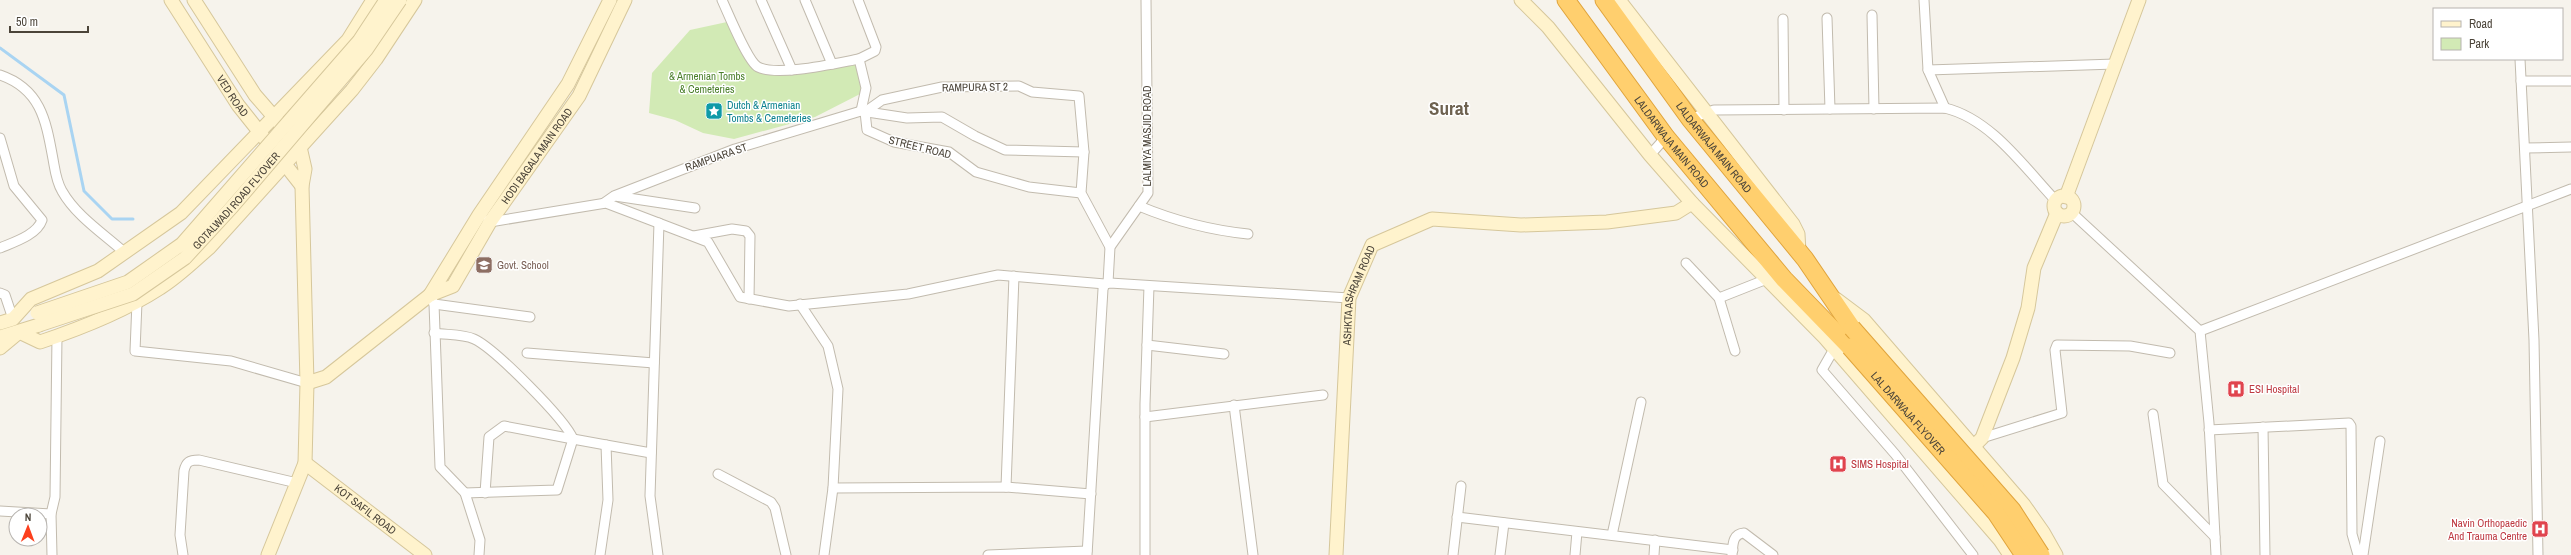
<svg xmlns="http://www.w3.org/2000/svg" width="2571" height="555" viewBox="0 0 2571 555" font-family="'Archivo Narrow',sans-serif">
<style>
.green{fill:#d2eab5}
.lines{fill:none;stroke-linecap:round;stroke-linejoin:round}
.stream{stroke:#a9d4f2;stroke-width:3}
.street-casing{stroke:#c2bbae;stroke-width:11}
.secondary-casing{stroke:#d6c79b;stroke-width:15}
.highway-casing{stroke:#e0a43c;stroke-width:19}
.street{stroke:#fff;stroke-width:9}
.secondary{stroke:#fff3cd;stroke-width:13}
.highway{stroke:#ffcf6e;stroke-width:17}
.secondary-bridge-casing{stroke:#d6c79b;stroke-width:15;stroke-linecap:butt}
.highway-bridge-casing{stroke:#e0a43c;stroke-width:19;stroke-linecap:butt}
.secondary-bridge{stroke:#fff3cd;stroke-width:13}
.highway-bridge{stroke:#ffcf6e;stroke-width:17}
.labels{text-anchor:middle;stroke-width:3;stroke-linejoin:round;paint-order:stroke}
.park-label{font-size:11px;fill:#4a7f2a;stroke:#fff}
.street-label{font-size:11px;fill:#4b4439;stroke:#fff}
.culture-label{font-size:11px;fill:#0d838f;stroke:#fff;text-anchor:start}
.education-label{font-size:11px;fill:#785e54;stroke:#fff;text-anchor:start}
.health-label{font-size:11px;fill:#be3a42;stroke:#fff;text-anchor:start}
.town-label{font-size:19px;font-weight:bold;fill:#6e6250;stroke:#fff}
</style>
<rect width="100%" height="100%" fill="#f6f3ec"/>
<path class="green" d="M727,22L758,69L857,62L862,93L815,117L734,139L703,133L675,120L649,113L652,73L690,30Z"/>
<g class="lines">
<path class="stream" d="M0,48L64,95L84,191L112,219H133"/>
<defs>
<g id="street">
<path d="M722,0C728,13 748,62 758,67C777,77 837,63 859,59L866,88L861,111"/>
<path d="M761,0L792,70"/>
<path d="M805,0L832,64"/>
<path d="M858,0L876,47L875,51L859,59"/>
<path d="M1924,0L1928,70L2115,64"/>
<path d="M1872,15L1874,109"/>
<path d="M1827,18L1830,109"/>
<path d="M1783,19L1784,110"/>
<path d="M2520,59L2534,340L2538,555"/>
<path d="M1928,70L1945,108"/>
<path d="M0,75C41,89 46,121 53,159C55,170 56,181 62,191C76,216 104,234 125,253"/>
<path d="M2521,81H2571"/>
<path d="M1690,119L1714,110L1945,108C1991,119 2024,167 2056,201"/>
<path d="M0,138L14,186L42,220C37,235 14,242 0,248"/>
<path d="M2525,148L2571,147"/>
<path d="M1650,155L1666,137"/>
<path d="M1081,193L1029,187L976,172L949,152L894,142L867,130L865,112L882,100L942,87L1019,86L1032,92L1079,96L1084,152L1081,193L1110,247"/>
<path d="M615,196L695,208"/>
<path d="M604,203L614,196L735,149L861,111L907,118L942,117L975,136L1005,150L1084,152"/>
<path d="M1139,206C1175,221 1209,230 1248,234"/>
<path d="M2071,212L2200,331L2209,423L2216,555"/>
<path d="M488,220L490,222L606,203L708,242L740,297L789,306L908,294L998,275L1105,284"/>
<path d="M694,236L732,229L746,231L750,236L749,299"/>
<path d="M1686,263L1719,298L1735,351"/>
<path d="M1108,283L1110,247L1148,193L1146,0"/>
<path d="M0,293L5,295L13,319"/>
<path d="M430,295L434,304L440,467L465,493L480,540L479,555"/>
<path d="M1719,298L1767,279"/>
<path d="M137,302L135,351L231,361L307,383"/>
<path d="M434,304L530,317"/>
<path d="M800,304L828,346L838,389L833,488L824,555"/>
<path d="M2200,331L2571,189"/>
<path d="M434,333C446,335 463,334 474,339C494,348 565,419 573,439"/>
<path d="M1147,345L1224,354"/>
<path d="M1834,349L1822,370L1895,454L1973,555"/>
<path d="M527,353L654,363"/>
<path d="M1234,405L1253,555"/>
<path d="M2153,414L2163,484L2215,537"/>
<path d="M1145,417L1323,395"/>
<path d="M2263,427L2265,555"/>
<path d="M2209,430L2349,423L2351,426L2352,534L2358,555"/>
<path d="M1982,438L2062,413L2055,350L2057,345L2130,346L2170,353"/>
<path d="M718,474L771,502L775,508L786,555"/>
<path d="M1006,487L1014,276"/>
<path d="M833,488L1006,487L1091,494"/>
<path d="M465,493L557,490L573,439L606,445"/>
<path d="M485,493L489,437L504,426L573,439"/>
<path d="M0,511L51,514"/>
<path d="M1457,517L1733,550"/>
<path d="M1612,535L1641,402"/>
<path d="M52,555L51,514L55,497L57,336"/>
<path d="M183,555L180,535L184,471C186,462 189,460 199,460L297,483"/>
<path d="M600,555L608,500L606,445L651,453"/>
<path d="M658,555L650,496L659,223"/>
<path d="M988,555L1087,551"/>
<path d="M1087,555L1103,289L1105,284L1110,283L1349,298"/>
<path d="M1145,555V404L1149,286"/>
<path d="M1453,555L1461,486"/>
<path d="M1500,555L1504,523"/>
<path d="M1575,555L1577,532"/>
<path d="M1654,555L1655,540"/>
<path d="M1732,555C1733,545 1732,534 1744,533L1773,555"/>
<path d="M2363,555L2380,441"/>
</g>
<g id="secondary">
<path id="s1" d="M171,0L238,105L265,139"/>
<path d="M194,0L255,95L300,147L305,169L302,186L307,383L305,463L268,555"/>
<path d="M1521,0L1548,27L1650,155L1692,203L1825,338L2000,540L2010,555"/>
<path d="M1619,0L1793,224L1798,234L1799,252"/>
<path d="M280,158L302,186"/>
<circle cx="2064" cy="206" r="10"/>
<path d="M2066,197L2139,0"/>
<path d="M430,295L479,215L568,84L610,0"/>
<path d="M1836,299L1864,320L2024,505L2043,532L2056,555"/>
<path d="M0,323L13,319L31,299L98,271L181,213L348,40L373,0"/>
<path d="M19,332L40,342C82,328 123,312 160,288C178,277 194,261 210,247L352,90L376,59L415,0"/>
<path d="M0,337L39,325"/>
<path d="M0,348L18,333"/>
<path id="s2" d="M307,383L326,377L430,295L453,286L490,222L579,96L625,0"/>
<path d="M1973,447L1982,438L2013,358L2028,308L2034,268L2057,213"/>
<path id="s3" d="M305,463L425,555"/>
<path id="s4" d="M1336,555L1349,298L1372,245L1432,219L1521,225L1607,222L1676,213L1692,203"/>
</g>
<g id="highway">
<path id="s5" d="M1566,0L1666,137L1784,279L1850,347"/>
<path id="s6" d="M1604,0L1690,119L1805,259L1852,328"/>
</g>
</defs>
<use href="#street" class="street-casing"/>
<use href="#secondary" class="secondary-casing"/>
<use href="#highway" class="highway-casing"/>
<use href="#street" class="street"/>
<use href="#secondary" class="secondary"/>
<use href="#highway" class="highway"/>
<defs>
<g id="secondary-bridge">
<path d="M37,313L128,282L182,244L359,41L386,0"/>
<path id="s7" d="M39,325L133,294L185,258L232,207L366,50L400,0"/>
</g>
<g id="highway-bridge">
<path d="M1852,328L2012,510L2041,555"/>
<path id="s8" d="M1850,347L1996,513L2024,555"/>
</g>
</defs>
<use href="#secondary-bridge" class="secondary-bridge-casing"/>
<use href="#highway-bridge" class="highway-bridge-casing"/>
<use href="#secondary-bridge" class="secondary-bridge"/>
<use href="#highway-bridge" class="highway-bridge"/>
</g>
<defs>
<symbol id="sight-square" viewBox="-11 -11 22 22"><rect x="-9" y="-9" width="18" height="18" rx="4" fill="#0f9aa8" stroke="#fff"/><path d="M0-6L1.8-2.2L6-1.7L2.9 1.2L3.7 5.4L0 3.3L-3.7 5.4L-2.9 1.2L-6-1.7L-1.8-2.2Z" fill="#fff"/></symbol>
<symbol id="school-square" viewBox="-11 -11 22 22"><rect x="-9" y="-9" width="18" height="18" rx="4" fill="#8d6e63" stroke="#fff"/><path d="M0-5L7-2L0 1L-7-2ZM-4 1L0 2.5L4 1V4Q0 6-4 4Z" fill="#fff"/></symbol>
<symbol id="hospital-square" viewBox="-11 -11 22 22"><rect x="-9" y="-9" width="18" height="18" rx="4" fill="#e0444e" stroke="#fff"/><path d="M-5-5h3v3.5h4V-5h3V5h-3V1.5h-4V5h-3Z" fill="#fff"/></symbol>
</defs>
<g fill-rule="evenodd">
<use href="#sight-square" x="704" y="101" width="20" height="20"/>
<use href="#school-square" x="474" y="255" width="20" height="20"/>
<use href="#hospital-square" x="2226" y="379" width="20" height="20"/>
<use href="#hospital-square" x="1828" y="454" width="20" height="20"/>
<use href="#hospital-square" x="2530" y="519" width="20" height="20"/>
</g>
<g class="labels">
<g class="park-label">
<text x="707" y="80">&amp; Armenian Tombs<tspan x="707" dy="13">&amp; Cemeteries</tspan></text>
</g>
<g class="street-label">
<text transform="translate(975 87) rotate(-1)" y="4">RAMPURA ST 2</text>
<text dy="4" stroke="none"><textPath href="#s1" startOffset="114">VED ROAD</textPath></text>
<text transform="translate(1147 136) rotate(-90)" y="4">LALMIYA MASJID ROAD</text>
<text dy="4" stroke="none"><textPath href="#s5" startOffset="177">LALDARWAJA MAIN ROAD</textPath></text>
<text transform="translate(920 147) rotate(14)" y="4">STREET ROAD</text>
<text dy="4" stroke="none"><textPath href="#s6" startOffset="184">LALDARWAJA MAIN ROAD</textPath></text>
<text dy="4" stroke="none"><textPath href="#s2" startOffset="332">HODI BAGALA MAIN ROAD</textPath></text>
<text transform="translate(716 157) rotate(-19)" y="4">RAMPUARA ST</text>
<text dy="4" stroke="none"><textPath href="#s7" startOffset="239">GOTALWADI ROAD FLYOVER</textPath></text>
<text dy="4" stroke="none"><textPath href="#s4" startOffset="262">ASHKTA ASHRAM ROAD</textPath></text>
<text dy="4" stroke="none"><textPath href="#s8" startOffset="88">LAL DARWAJA FLYOVER</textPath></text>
<text dy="4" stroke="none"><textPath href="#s3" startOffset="76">KOT SAFIL ROAD</textPath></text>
</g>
<g class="culture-label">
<text x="727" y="109">Dutch &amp; Armenian<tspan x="727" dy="13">Tombs &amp; Cemeteries</tspan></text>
</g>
<g class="education-label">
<text x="497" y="269">Govt. School</text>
</g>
<g class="health-label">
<text x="2249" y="393">ESI Hospital</text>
<text x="1851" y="468">SIMS Hospital</text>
<text x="2527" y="527" text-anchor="end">Navin Orthopaedic<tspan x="2527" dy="13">And Trauma Centre</tspan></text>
</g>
<g class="town-label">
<text x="1449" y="115">Surat</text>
</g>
</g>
<rect x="2433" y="8" width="130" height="52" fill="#ffffff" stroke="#b7b4b0"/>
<rect x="2441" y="21" width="20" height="6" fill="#fff3cd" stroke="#b7b4b0"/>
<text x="2469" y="28" font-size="12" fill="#4b4439">Road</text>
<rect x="2441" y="38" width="20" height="12" fill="#d2eab5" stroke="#b7b4b0"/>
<text x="2469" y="48" font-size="12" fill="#4b4439">Park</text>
<g transform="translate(28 527) rotate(1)"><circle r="19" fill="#ffffff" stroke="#b7b4b0"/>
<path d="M0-3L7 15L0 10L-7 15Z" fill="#fc3f1d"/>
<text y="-6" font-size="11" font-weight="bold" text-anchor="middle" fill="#4b4439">N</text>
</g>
<path d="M10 26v6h78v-6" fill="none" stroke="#4b4439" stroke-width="2"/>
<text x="16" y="26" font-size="12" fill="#4b4439" stroke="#ffffff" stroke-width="3" paint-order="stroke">50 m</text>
</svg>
